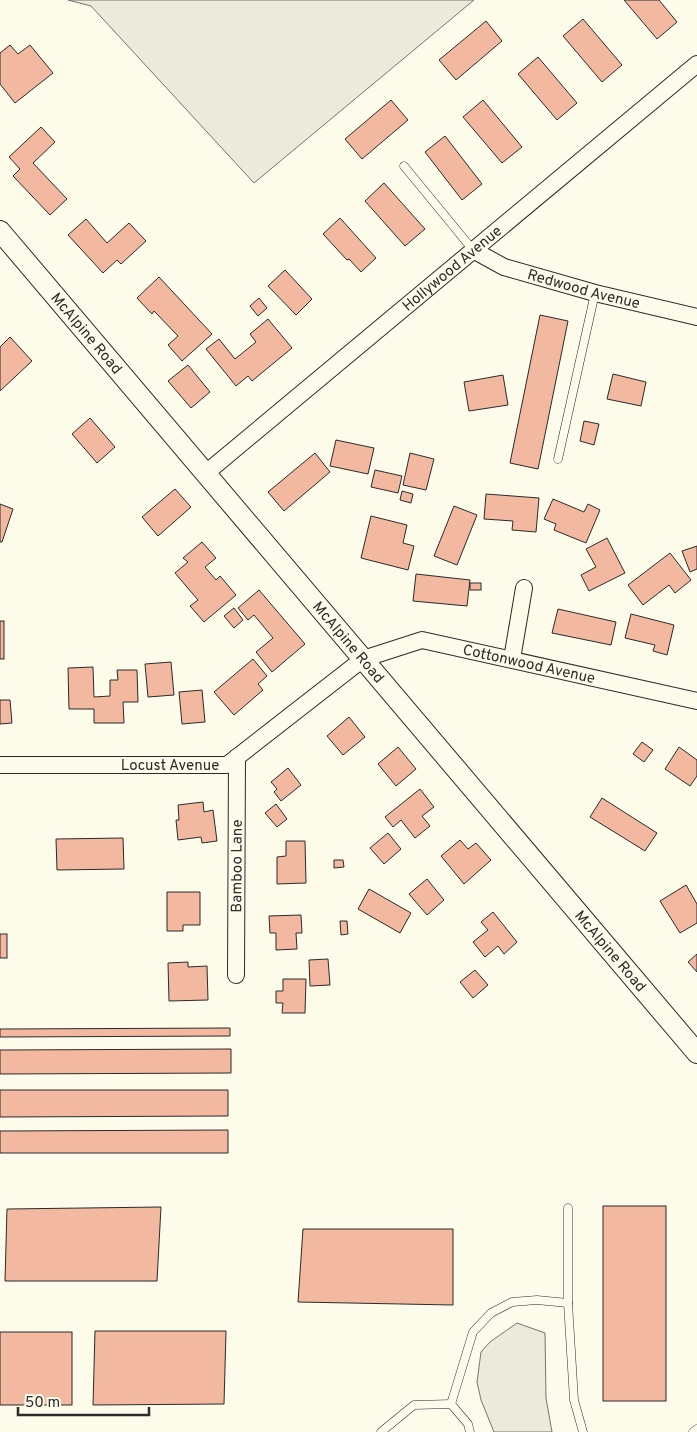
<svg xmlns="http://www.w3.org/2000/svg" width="697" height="1432" viewBox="0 0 697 1432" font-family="Overpass,sans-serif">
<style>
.green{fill:#ecebdb;stroke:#74746e}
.building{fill:#f2b8a0;stroke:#2b2b2b}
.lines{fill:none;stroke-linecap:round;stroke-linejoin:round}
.service-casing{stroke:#2b2b2b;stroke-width:9}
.minor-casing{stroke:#2b2b2b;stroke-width:18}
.tertiary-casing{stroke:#2b2b2b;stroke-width:22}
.service{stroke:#fdfbea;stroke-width:8}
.minor{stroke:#fdfbea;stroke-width:16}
.tertiary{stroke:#fdfbea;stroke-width:20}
.labels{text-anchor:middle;stroke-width:4;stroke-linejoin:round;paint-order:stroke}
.street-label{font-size:15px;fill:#2b2b2b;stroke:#fdfbea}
</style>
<rect width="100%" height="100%" fill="#fdfbea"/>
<g class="green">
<path d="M68,0H474L254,183L91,6Z"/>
<path d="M517,1323L545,1333L546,1398L552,1432H494L481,1400L477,1382L481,1352L490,1342Z"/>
</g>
<g class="building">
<path d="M624,0H659L677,22L657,39Z"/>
<path d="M583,19L622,65L602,82L563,36Z"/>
<path d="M486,21L502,41L456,80L439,60Z"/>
<path d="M10,45L18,54L30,45L53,73L15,103L0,84V53Z"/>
<path d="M538,57L577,103L557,120L518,74Z"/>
<path d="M391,100L408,120L362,159L345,139Z"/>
<path d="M483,100L522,147L502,163L463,117Z"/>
<path d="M41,127L55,142L33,163L67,199L50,215L13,176L20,169L9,157Z"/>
<path d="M445,136L482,184L462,200L425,152Z"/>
<path d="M384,183L425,229L405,246L365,201Z"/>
<path d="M340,218L376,258L361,272L349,259L347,260L323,234Z"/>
<path d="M86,219L107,243L129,223L146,241L121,264L117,260L103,273L68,235Z"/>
<path d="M285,270L312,299L296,315L268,286Z"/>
<path d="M159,277L212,334L182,361L168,345L178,336L154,311L152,314L137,298Z"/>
<path d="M259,298L267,308L258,316L250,306Z"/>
<path d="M540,315L568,321L538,469L510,463Z"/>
<path d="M268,319L292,348L252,381L248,376L236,386L206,349L219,339L235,359L256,342L250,334Z"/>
<path d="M10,337L32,361L0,391V347Z"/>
<path d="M188,365L210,392L191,408L168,381Z"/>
<path d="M613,374L646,382L641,406L607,399Z"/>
<path d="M503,375L508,405L469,411L464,382Z"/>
<path d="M90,418L115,447L97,463L72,434Z"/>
<path d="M584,421L599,424L594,445L580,441Z"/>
<path d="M336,440L374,448L368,474L330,466Z"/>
<path d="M315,453L330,472L284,511L268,492Z"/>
<path d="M410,453L434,459L426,490L403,485Z"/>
<path d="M375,470L402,476L398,493L371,487Z"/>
<path d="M175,489L191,507L158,536L142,517Z"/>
<path d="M402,491L413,494L411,503L400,500Z"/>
<path d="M486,494L539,498L536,532L512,530L513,521L484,519Z"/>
<path d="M553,499L584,512L588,504L600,510L586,543L554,530L556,524L544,519Z"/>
<path d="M0,504L13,509L2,542H0Z"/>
<path d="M454,506L477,515L457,565L434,556Z"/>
<path d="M371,516L407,525L403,543L414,546L408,570L361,558Z"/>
<path d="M607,538L625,573L589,591L581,575L596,567L586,549Z"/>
<path d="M202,542L216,558L205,567L216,580L220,576L236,595L204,622L190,606L198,600L175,573L188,562L183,558Z"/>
<path d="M697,546V569L690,572L682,551Z"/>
<path d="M670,553L691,580L675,593L669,585L643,605L628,585Z"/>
<path d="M416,574L470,580L467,606L413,601Z"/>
<rect x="470" y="583" width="11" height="7"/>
<path d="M259,590L305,644L272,672L256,652L273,638L254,615L248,620L238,608Z"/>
<path d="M234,608L243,620L234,628L224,616Z"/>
<path d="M558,609L616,622L611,645L552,633Z"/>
<path d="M631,614L674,625L667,655L653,651L655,645L625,638Z"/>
<rect x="0" y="621" width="4" height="38"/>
<path d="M253,659L267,676L258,684L263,690L234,715L214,692Z"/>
<path d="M171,662L174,695L148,697L145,664Z"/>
<path d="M93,667L94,697L110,696V680H118L117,670H137L138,702H123L124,723H94V709H69L68,668Z"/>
<path d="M202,690L205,722L182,724L179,692Z"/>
<path d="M0,700H10L12,723L0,724Z"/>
<path d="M349,717L365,737L343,755L327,736Z"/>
<path d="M642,742L653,750L644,762L633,754Z"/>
<path d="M398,747L416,769L396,786L378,764Z"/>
<path d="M679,747L697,760V776L690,786L665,769Z"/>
<path d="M288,768L301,785L281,801L274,792L277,789L271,782Z"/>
<path d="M420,789L434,807L422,816L430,826L415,838L401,820L393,827L385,817Z"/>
<path d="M602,798L657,833L645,851L590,817Z"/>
<path d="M203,802L204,812L213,810L217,841L202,843L201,837L178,840L176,820H179L178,805Z"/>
<path d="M276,804L287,819L277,827L265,813Z"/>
<path d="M388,833L401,849L384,864L370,848Z"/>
<path d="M123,838L124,869L57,870L56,839Z"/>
<path d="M460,840L468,849L476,843L491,860L464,884L441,856Z"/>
<path d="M286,841H305L306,883L277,884V857L286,856Z"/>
<path d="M334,860H343L344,867L334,868Z"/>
<path d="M427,879L444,900L427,915L409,894Z"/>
<path d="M686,885L697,904V923L680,933L660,901Z"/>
<path d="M369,889L411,913L400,933L358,909Z"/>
<path d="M167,892H200V925H183V931H167Z"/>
<path d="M493,912L517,942L504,954L498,946L485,957L473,942L488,930L481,922Z"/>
<path d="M301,915L302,933H296L297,949L276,950V933H270L269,916Z"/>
<path d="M340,921H347L348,934L341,935Z"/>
<rect x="0" y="934" width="7" height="24"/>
<path d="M697,954V972L688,962Z"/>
<path d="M328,959L330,985L310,986L309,960Z"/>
<path d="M188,962V967L207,966L208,1000L169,1001L168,963Z"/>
<path d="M475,970L488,985L473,998L460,982Z"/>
<path d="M283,979H306L305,1013H282L283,1003H276V991H283Z"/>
<path d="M230,1028V1036L0,1037V1029Z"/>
<path d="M231,1049V1073L0,1074V1050Z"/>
<path d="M0,1090H228V1116L0,1117Z"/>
<path d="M228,1130V1153H0V1131Z"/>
<rect x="603" y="1206" width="63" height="195"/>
<path d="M161,1207L157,1281H5L7,1209Z"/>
<path d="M303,1229H453V1305L298,1302Z"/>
<path d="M95,1331H226L224,1404L93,1405Z"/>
<rect x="0" y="1332" width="72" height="73"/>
</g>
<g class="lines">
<defs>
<g id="service">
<path d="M404,166L473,250"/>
<path d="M558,459L595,293"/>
<path d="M568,1208V1303"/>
<path d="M451,1404L473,1332L491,1313L512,1302L537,1300L568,1303L574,1400L583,1432"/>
<path d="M381,1432L414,1405L451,1404L468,1424L470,1432"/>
<path d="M693,1432L697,1429"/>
</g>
<g id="minor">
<path id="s1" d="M473,250L504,267L595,293L697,317"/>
<path id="s2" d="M206,473L697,64"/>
<path d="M512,659L524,588"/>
<path id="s3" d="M0,765H227L363,659L422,640L697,701"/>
<path id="s4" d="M236,975L237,757"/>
</g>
<g id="tertiary">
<path id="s5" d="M0,231L697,1053"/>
</g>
</defs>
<use href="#service" class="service-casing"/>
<use href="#minor" class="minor-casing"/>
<use href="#tertiary" class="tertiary-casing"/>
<use href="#service" class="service"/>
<use href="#minor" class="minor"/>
<use href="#tertiary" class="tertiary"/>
</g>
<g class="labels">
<g class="street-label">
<text dy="5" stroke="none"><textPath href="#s2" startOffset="320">Hollywood Avenue</textPath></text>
<text dy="5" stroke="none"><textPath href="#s1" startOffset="118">Redwood Avenue</textPath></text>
<text dy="5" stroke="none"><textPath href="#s5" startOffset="134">McAlpine Road</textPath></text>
<text dy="5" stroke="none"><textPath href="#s5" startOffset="539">McAlpine Road</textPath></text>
<text dy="5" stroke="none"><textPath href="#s3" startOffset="571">Cottonwood Avenue</textPath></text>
<text dy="5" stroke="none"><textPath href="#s3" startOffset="170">Locust Avenue</textPath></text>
<text dy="5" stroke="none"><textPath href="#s4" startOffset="109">Bamboo Lane</textPath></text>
<text dy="5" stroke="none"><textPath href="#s5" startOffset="944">McAlpine Road</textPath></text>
</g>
</g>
<path d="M18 1407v8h131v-8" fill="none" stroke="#2b2b2b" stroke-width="2.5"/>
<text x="25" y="1407" font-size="15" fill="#2b2b2b" stroke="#fdfbea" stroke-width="4" paint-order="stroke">50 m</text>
</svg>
